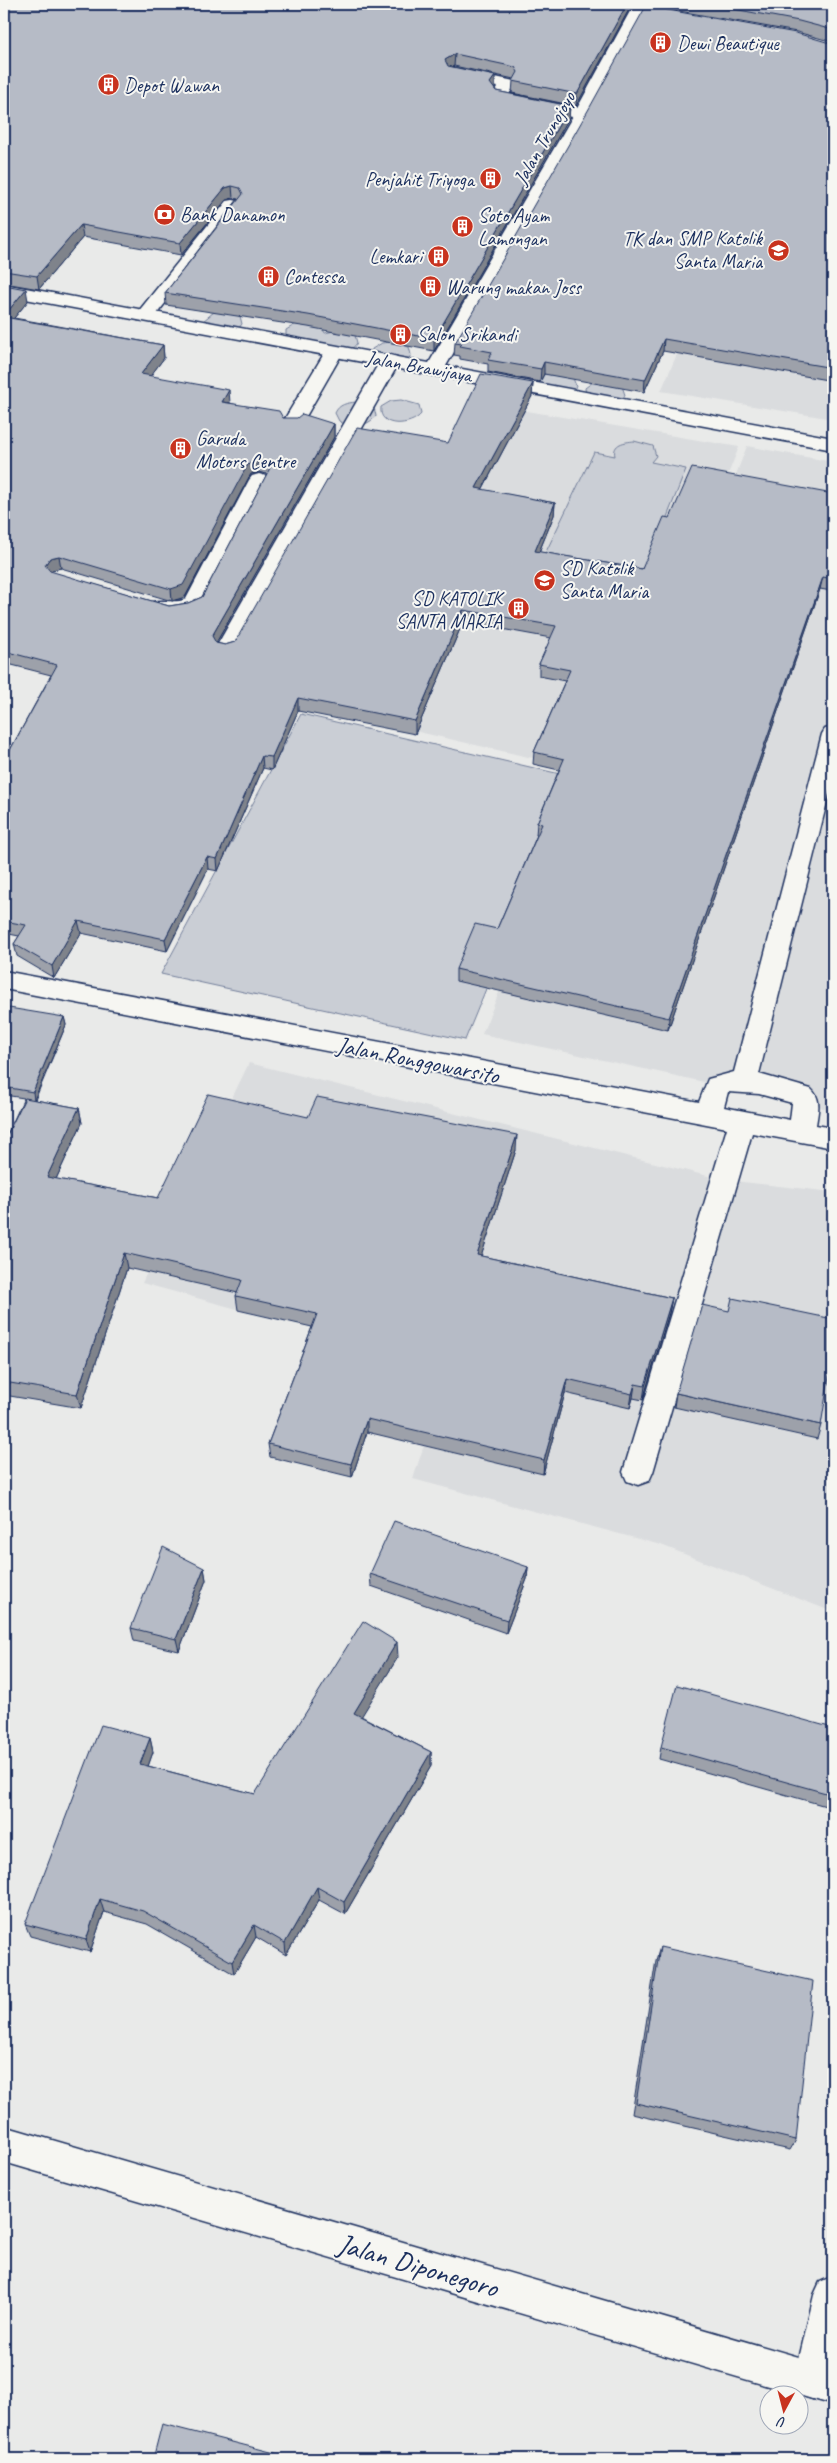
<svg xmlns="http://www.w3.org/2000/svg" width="837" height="2463" viewBox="0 0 837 2463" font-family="Caveat,sans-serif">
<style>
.built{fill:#dadcde}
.green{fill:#caced5;stroke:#727e9a}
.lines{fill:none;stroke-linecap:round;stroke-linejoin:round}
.minor-casing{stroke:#1b2f5e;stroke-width:3}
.major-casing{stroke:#1b2f5e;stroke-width:3}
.minor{fill:#f6f6f2;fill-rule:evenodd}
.major{fill:#f6f6f2;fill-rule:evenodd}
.wall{fill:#9da1aa;stroke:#1b2f5e;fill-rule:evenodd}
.shaded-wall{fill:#7f838b;stroke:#1b2f5e}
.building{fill:#b6bbc6;stroke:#1b2f5e;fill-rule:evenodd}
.labels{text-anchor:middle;stroke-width:4;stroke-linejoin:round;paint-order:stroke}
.far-poi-label{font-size:20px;fill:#1b2f5e;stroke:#f6f6f2;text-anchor:start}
.far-street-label{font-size:20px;fill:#1b2f5e;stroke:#f6f6f2}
.street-label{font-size:24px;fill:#1b2f5e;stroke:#f6f6f2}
.near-street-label{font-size:29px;fill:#1b2f5e;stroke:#f6f6f2}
</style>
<rect width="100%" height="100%" fill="#e9eae9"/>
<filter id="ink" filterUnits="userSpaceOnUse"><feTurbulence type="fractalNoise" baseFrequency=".02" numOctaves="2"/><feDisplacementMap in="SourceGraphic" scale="10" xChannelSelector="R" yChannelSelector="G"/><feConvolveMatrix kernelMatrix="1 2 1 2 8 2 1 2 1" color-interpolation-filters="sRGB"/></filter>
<g filter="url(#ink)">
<g class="built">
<path d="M786,103L833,110V419L661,391Z"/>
<path d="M486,404L739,447L607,775L340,714Z"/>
<path d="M747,446L833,462V1110L482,1034L584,784L615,789Z"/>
<path d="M249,1063L724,1180L833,1192V1612L661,1545L413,1479L486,1255L326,1225L267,1317L142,1283Z"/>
</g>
<g class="green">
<path d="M214,312H224L240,316L242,324L238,329L203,321Z"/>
<path d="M296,324L322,328L325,333L338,330L355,335L357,343C348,357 331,347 319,344L318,342L314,344L286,337V330Z"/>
<path d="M392,342L409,347L411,355L408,360L373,356L372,349L382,343Z"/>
<path d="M545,374L573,378L576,386L573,391L535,383L540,376Z"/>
<path d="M593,382L622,386L625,395L622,400L586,396L585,388Z"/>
<path d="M401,400L419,405L421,414C412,426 378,429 381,407L391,401Z"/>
<path d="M356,402L374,407L376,416C367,427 350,429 339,421L335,413C339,404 347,403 356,402Z"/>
<path d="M634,441L653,446L656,456L651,462L686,469L644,575L543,558L594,452L615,456C612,443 625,442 634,441Z"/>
<path d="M301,714L573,777L465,1040L161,974Z"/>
</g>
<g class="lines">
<defs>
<g id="minor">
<path d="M458,69L514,81L516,84L509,94L588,110L590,114L588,118L582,119L496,101L492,95L498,87L452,77L450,74Z"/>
<path d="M233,200L239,201L242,205L239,209L152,320H138L136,316L138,312L227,201Z"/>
<path d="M334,346L341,348L343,352L301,425L298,429H284L281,425L325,352L327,348Z"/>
<path d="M390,355L397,357L400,361L237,649L234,654L226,656L218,654L215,649L380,361L383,357Z"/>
<path d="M259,474L266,476L269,480L202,608L181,616L153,612L150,607L153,602C165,599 175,604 186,599L249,480L252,476Z"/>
<path d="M833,727V778L759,1074L811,1089C822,1099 818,1111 816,1125L833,1128V1148L752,1133L653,1472L649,1481L638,1485L627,1481L623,1472L727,1128L4,989V971L699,1102L708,1079L734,1072L822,734L825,729ZM728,1092L759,1094L792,1103L790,1120L724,1107Z"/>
<path d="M833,2276V2376L827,2394L813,2399L799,2394L794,2380L814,2295L820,2282Z"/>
</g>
<g id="major">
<path d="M634,4H650L590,114L446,366L833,438V450L4,295V284L429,363L574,114Z"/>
<path d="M4,2126L833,2367V2405L4,2162Z"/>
</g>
</defs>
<use href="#minor" class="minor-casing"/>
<use href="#major" class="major-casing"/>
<use href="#minor" class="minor"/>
<use href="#major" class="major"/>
</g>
<g class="wall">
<path d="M4,4H632L576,106L512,93L513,81L514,79L454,66L453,67L495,76L494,89L496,91L570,106L569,118L434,351L308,327L166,305L165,293L238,199L233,198L226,200L181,255L83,237L39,289L4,283Z"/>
<path d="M651,4H833V42L797,32L651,6Z"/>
<path d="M833,44V381L663,351L644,392L544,374L540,382L488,372V364L460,359V356L454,355L455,343Z"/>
<path d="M4,285L28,301L14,318L163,345L164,358L150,376L230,403L283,418L334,424V437L216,643L225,645L235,642L448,443L533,383L532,396L482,490L555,503L554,515L539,552L642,569L670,518L833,494V590H831V591L820,589L668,1030L456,981V969L497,929L537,835H536L537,823L559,770L533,764L534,752L565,681L539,676V664L551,638L463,622L415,734L298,711L272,770L263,768L218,871L208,869L167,951L81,933L54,978L17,956L14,944L19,936L4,933V761L51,675L4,663ZM258,472L267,474L202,597L188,603L169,606L51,572L52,570L61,568L172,601L185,597L248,479L251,474Z"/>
<path d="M64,1017L66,1025L35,1100L79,1108L82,1123L56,1179L158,1198L308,1117L516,1150L481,1256L672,1298L669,1313L643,1400L633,1398L630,1408L565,1393L543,1474L367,1432L352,1477L270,1457L268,1444L312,1327L238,1310L236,1296L238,1293L127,1268L81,1408L4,1395V1141L24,1098L4,1095V1019Z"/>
<path d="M676,1393L821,1425L817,1439L674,1407Z"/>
<path d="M528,1567L527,1579L506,1633L371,1586L370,1574Z"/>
<path d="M204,1568L206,1580L179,1651L134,1641L131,1628Z"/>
<path d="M398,1657L361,1716L431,1752V1766L345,1914L319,1900L286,1955L256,1937L234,1974L147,1924L104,1912L90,1952L30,1936L25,1924L150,1738L153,1752L148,1766L255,1794Z"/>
<path d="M833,1728V1808L659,1759L661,1747Z"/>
<path d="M660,1947L796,2140L790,2150L632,2114L656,1960Z"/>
</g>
<g class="shaded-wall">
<path d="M627,4H632L576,106L577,94Z"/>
<path d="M455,54L454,66L444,72L445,60Z"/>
<path d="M495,76V88L490,95V83Z"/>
<path d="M570,106L569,118L434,351V339Z"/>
<path d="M232,186L233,198L226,200L181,255L180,243L225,188Z"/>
<path d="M81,225L83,237L39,289L37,276Z"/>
<path d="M26,289L28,301L5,329L4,316Z"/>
<path d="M664,339L663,351L644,392L645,380Z"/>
<path d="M163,345L164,358L142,387L141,374Z"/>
<path d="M544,362V374L540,382L541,369Z"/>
<path d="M533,383L532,396L476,501V488Z"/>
<path d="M229,390L230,403L222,402Z"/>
<path d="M334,424V437L213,648L212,636Z"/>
<path d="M258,460V472L251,474L248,479L185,597L172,601L171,589L247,466L251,462Z"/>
<path d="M555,503L554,515L534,564L535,551Z"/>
<path d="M59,556L61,568L52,570L47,577L45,565L50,558Z"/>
<path d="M823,577L820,589L668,1030L669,1018Z"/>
<path d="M463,610V622L415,734V721Z"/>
<path d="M298,698V711L272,770V757Z"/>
<path d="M262,756L263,768L218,871L217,859Z"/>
<path d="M207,857L208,869L167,951L165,939Z"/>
<path d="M78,921L81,933L54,978L52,966Z"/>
<path d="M64,1017L66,1025L34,1100L33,1092Z"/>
<path d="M79,1108L82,1123L50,1192L47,1177Z"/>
<path d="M517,1135L516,1150L477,1269V1255Z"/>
<path d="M124,1253L127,1268L81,1408L77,1394Z"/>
<path d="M672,1298L669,1313L643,1400L645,1386Z"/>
<path d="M567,1379L565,1393L543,1474L544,1460Z"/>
<path d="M635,1384L633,1398L630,1408L632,1394Z"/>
<path d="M367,1419V1432L352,1477L351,1464Z"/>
<path d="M528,1567L527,1579L506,1633L507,1620Z"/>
<path d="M204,1568L206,1580L179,1651L176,1639Z"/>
<path d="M397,1642L398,1657L355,1727L354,1713Z"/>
<path d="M150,1738L153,1752L144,1778L140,1764Z"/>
<path d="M431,1752V1766L345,1914L344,1902Z"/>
<path d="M317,1887L319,1900L286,1955L285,1943Z"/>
<path d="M100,1899L104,1912L90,1952L86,1940Z"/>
<path d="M254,1925L256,1937L234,1974L232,1962Z"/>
</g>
<g class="building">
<path d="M4,4H627L577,94L513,81L518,72L515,67L455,54L445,60L448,66L495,76L490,83L496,91L570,106L434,339L308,315L165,293L243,194L240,188L232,186L225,188L180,243L81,225L37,276L4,271Z"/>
<path d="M706,4H833V30L799,21Z"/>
<path d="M646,6L796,33L833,44V368L664,339L645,380L544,362L541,369L488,360L492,352L460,346L462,344L455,343L590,107Z"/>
<path d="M4,285L26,289L4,316Z"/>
<path d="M4,317L163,345L141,374L229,390L222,402L279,411L283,418H297L302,414L334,424L212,636L216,643L225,645L235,642L357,428L448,443L481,374L533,383L476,488L555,503L535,551L642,569L664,517L670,518L692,468L833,494V579L823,577L669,1018L456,969L475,924L497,929L542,824L537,823L564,759L534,752L570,670L539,664L556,626L463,610L415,721L298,698L272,757L262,756L217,859L207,857L165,939L78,921L52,966L14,944L26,925L4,921V761L57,665L4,651ZM258,460L266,462L270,468L202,597L188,603L169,606L50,571L45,565L50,558L59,556L171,589L183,585L247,466L251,462Z"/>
<path d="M9,1008L64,1017L33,1092L4,1087V1019Z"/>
<path d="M208,1094L308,1117L317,1097L517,1135L477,1255L672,1298L645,1386L635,1384L632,1394L567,1379L544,1460L367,1419L351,1464L268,1444L317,1314L236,1296L242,1280L124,1253L77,1394L4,1382V1141L25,1098L79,1108L47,1177L158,1198Z"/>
<path d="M732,1298L833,1319V1353L821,1425L676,1393L702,1305L729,1311Z"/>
<path d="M394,1521L528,1567L507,1620L370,1574Z"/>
<path d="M163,1547L204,1568L176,1639L131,1628Z"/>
<path d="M363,1621L397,1642L354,1713L431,1752L344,1902L317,1887L285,1943L254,1925L232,1962L143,1911L100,1899L86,1940L25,1924L101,1725L150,1738L140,1764L255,1794Z"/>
<path d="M677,1685L833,1728V1795L661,1747Z"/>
<path d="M660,1947L813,1981L796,2140L636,2103Z"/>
<path d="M162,2424L298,2459H153Z"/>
</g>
</g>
<defs>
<symbol id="building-disc" viewBox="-11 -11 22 22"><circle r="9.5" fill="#c8321e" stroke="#f6f6f2"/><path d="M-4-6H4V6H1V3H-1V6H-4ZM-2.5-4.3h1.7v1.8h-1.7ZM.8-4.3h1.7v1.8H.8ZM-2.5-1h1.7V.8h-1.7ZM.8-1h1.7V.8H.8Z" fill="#fff"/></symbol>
<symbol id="bank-disc" viewBox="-11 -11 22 22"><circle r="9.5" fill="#c8321e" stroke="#f6f6f2"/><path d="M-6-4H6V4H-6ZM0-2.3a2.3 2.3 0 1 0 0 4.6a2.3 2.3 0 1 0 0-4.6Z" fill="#fff"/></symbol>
<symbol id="school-disc" viewBox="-11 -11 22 22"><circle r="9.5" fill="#c8321e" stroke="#f6f6f2"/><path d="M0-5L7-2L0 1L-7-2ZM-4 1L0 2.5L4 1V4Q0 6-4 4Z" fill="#fff"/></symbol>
</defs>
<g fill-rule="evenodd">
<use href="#building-disc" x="648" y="30" width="25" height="25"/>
<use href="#building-disc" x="96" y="72" width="25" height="25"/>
<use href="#building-disc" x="478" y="166" width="25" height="25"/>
<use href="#bank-disc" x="152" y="202" width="25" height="25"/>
<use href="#building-disc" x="450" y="214" width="25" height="25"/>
<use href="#school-disc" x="766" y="238" width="25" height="25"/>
<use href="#building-disc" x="426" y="244" width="25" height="25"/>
<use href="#building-disc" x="256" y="264" width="25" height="25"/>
<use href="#building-disc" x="418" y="274" width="25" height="25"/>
<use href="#building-disc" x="388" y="322" width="25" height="25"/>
<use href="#building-disc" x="168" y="436" width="25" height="25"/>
<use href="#school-disc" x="532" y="568" width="25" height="25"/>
<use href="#building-disc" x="506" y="596" width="25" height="25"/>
</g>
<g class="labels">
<g class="far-poi-label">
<text x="677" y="50">Dewi Beautique</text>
<text x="124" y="92">Depot Wawan</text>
<text x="474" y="186" text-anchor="end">Penjahit Triyoga</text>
<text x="180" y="221">Bank Danamon</text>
<text x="478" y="222">Soto Ayam<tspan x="478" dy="23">Lamongan</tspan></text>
<text x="762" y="245" text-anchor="end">TK dan SMP Katolik<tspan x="762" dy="23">Santa Maria</tspan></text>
<text x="422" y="263" text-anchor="end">Lemkari</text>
<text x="284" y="283">Contessa</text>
<text x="446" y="294">Warung makan Joss</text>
<text x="417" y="341">Salon Srikandi</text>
<text x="196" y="445">Garuda<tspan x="196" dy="23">Motors Centre</tspan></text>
<text x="560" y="575">SD Katolik<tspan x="560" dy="23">Santa Maria</tspan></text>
<text x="502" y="605" text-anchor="end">SD KATOLIK<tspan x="502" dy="23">SANTA MARIA</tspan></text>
</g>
<g class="far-street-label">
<text transform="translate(544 138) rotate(-60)" y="7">Jalan Trunojoyo</text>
<text transform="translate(419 366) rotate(10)" y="7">Jalan Brawijaya</text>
</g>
<g class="street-label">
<text transform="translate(418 1060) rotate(11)" y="8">Jalan Ronggowarsito</text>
</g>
<g class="near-street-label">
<text transform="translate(418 2265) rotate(16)" y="10">Jalan Diponegoro</text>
</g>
</g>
<rect width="837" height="2463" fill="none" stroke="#f6f6f2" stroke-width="20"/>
<rect x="10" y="10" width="817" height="2443" fill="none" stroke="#1b2f5e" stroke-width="2" filter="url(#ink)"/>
<g transform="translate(784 2410) rotate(187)"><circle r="24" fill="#f6f6f2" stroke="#9ea6b7"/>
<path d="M0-4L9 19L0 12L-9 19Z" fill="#c8321e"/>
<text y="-8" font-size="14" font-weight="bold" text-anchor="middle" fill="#1b2f5e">U</text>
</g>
</svg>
